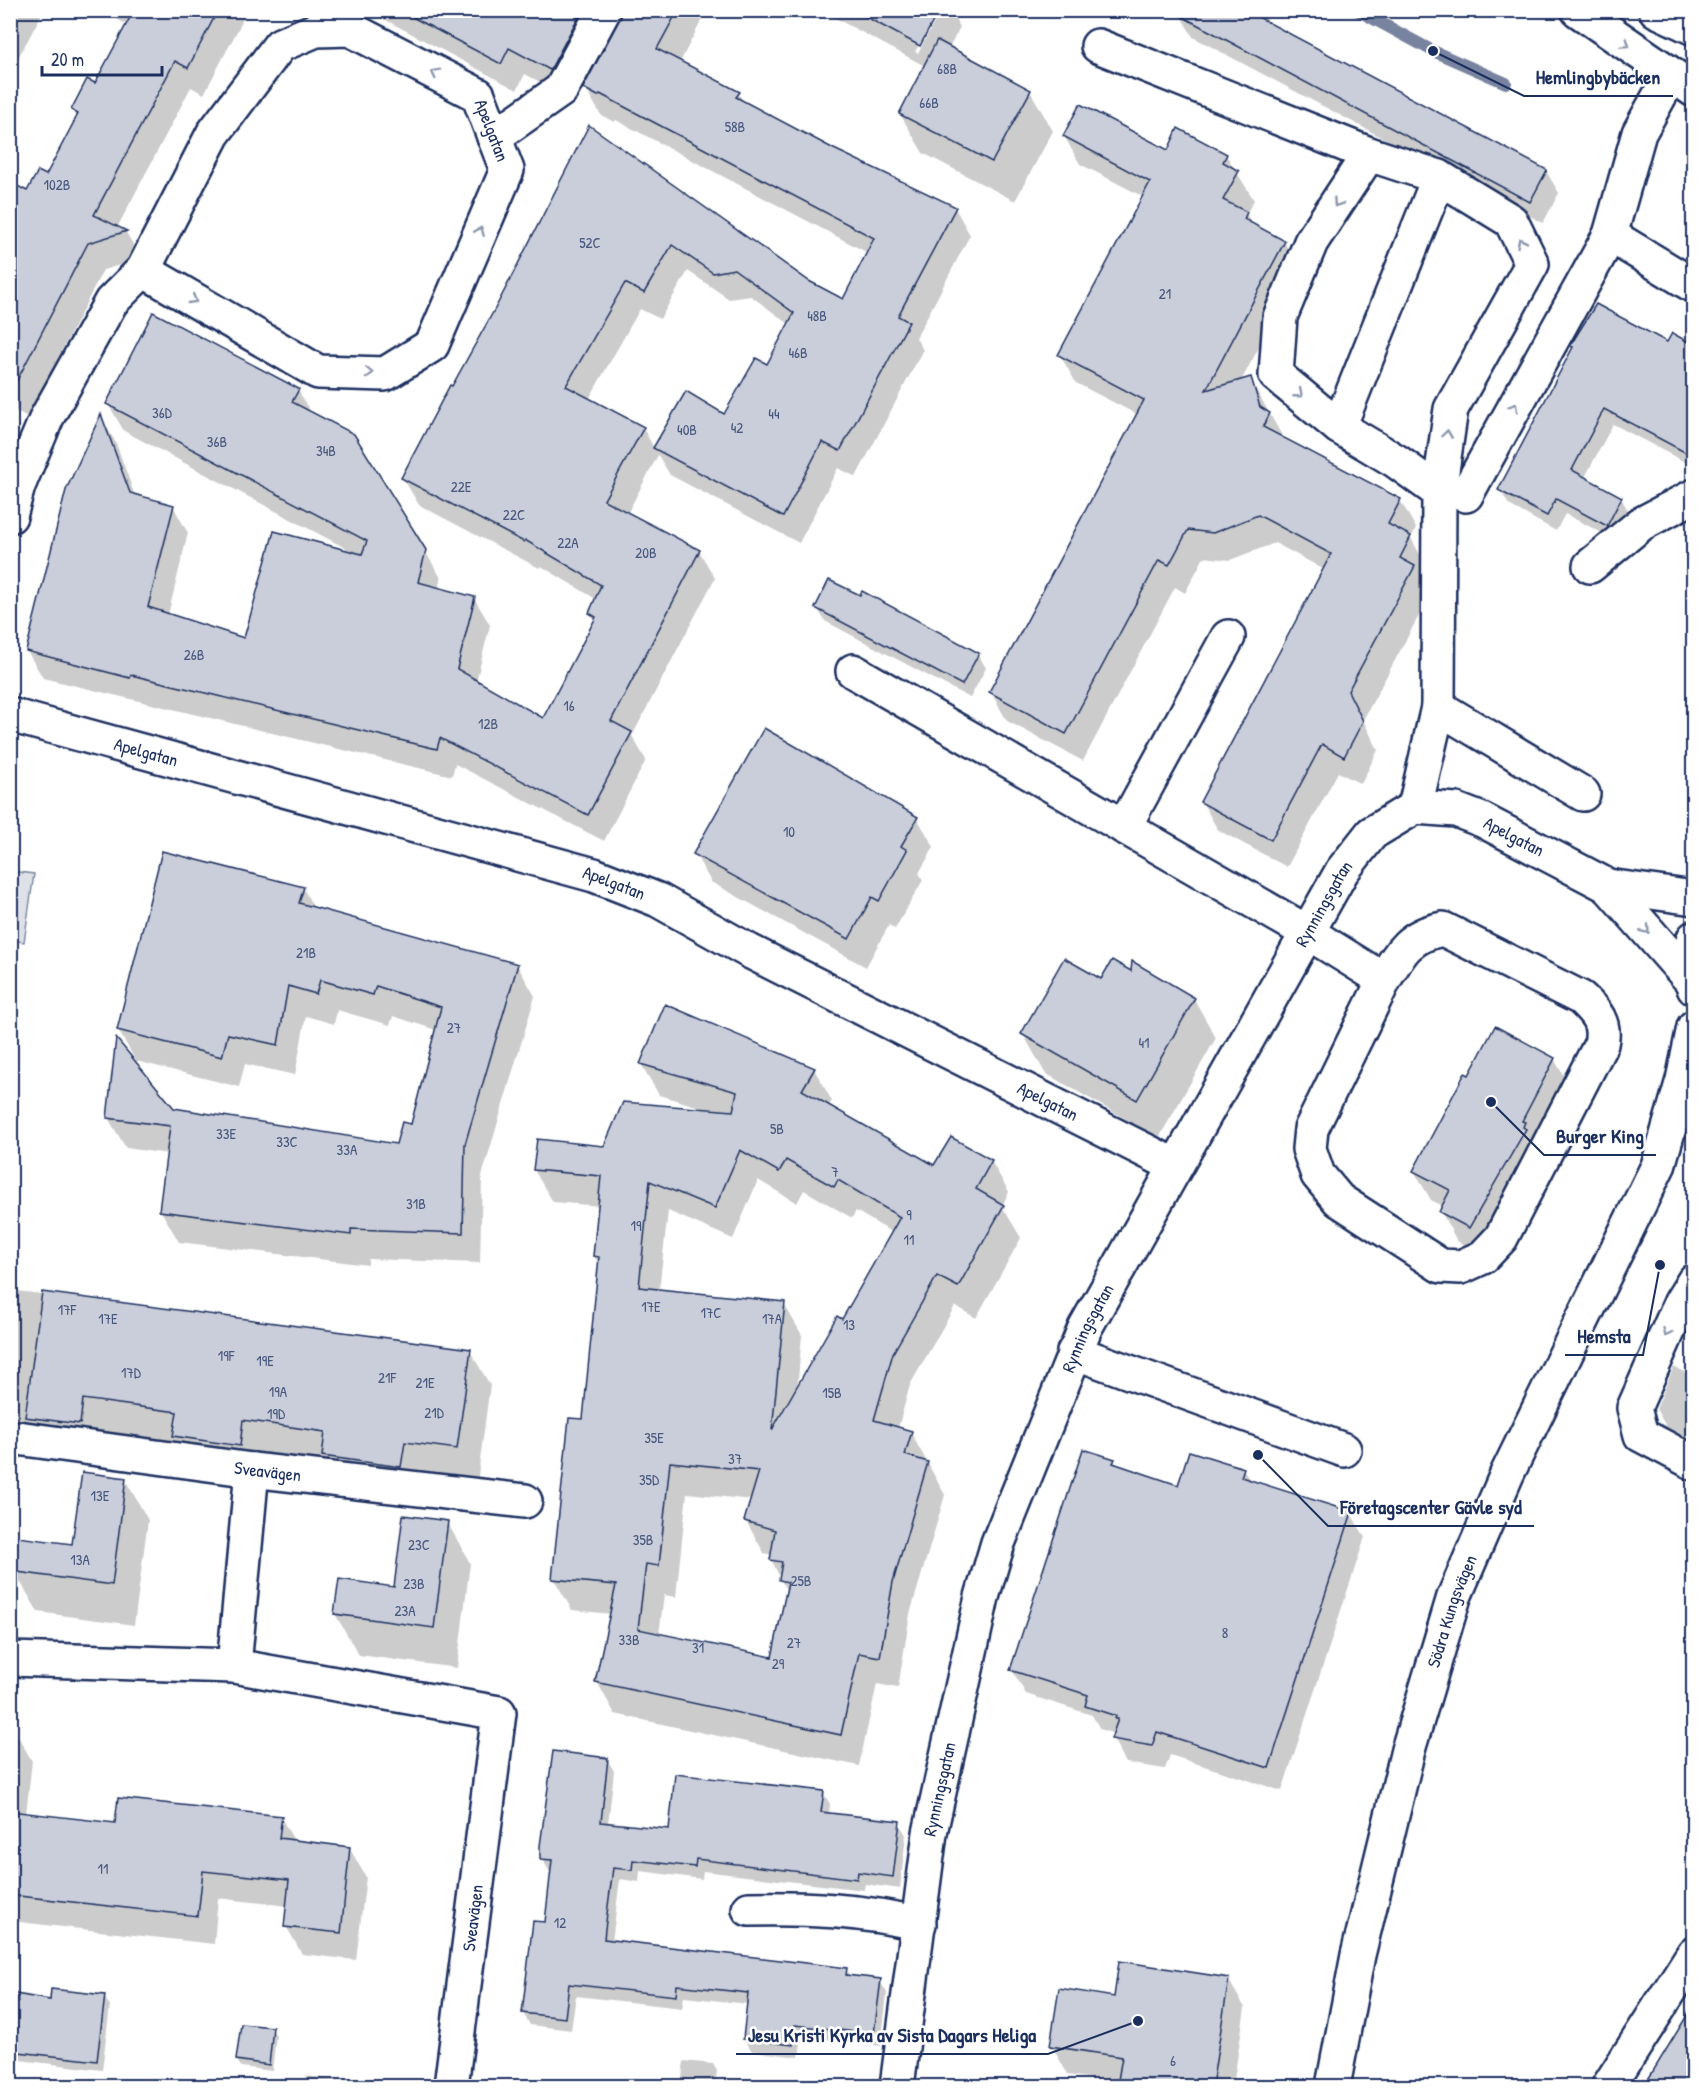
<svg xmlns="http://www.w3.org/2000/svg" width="1704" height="2097" viewBox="0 0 1704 2097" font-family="'Patrick Hand',sans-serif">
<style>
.green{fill:#dee1e7;stroke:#7c88a2;stroke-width:1.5}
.shadow{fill:#0003;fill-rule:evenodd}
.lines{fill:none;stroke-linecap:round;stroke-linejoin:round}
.stream{stroke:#77839f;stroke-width:12}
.building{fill:#caceda;stroke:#1b2f5e;stroke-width:1.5;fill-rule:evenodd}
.minor-casing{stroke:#1b2f5e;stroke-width:38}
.major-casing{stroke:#1b2f5e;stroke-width:38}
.minor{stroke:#fff;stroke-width:33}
.major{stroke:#fff;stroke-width:33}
.oneway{stroke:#8d97ae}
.labels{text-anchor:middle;stroke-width:5;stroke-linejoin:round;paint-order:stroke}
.number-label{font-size:15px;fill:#47577d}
.street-label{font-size:18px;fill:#1b2f5e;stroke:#fff}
.leader{fill:none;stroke:#1b2f5e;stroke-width:2}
.callout-dot{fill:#1b2f5e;stroke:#fff;stroke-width:2}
.callout-label{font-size:20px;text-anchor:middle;font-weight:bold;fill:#1b2f5e;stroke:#fff;stroke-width:5;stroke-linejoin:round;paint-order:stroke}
</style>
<rect width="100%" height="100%" fill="#fff"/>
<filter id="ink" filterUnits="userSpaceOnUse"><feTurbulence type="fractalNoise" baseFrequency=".0167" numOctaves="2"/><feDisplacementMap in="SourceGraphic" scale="12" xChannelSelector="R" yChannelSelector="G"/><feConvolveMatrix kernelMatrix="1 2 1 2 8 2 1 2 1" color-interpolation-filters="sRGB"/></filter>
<g filter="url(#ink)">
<path class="green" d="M10,871L34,874L24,942L11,940Z"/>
<g class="shadow">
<path d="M10,10H44L10,73Z"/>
<path d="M102,10H248L204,94L191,87L117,228L126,232L141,259L103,270L28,417L10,408V198L28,193L47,177L78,119L73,110L96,85L127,25Z"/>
<path d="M367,10H707L680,62L738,93L744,102L833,150L955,208L970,235L916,338L923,350L856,477L838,468L799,543L670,475L658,455L627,514L699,551L715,578L632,736L646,760L604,841L455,764L452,776L43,678L27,651L101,417L116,443L135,496L173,506L188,533L168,615L245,640L353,552L124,431L108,404L298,390L311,413L425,551L441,578L438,589L474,598L490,625L476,682L544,721L596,621L591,613L596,599L541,566L539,568L419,505L403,478L499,306L590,127L808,283L843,301L868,253L616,120L614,122L601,115L585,88L619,18L609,21L566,96L525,74L517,90ZM688,271L729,299L751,296L789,324L768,366L725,416L654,448L643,428L589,399L640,309L660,319Z"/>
<path d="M820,10H938L915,52L918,53L941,10H950L960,27L949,48L1030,91L1053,131L1015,201L923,153L900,114L925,66Z"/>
<path d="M1183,10H1256L1263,14L1270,25L1546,171L1559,193L1543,223L1193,37L1180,15Z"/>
<path d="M1064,136L1168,152L1226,155L1254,200L1246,214L1254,226L1284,242L1300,270L1241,381L1250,379L1284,439L1400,500L1416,528L1411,538L1426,566L1420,578L1430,595L1363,720L1378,750L1361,784L1338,772L1287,867L1218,830L1202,802L1325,570L1275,543L1230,560L1204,557L1185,593L1175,587L1083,761L1007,721L991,692L1138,415L1076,383L1060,355L1144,197L1080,164Z"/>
<path d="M1572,346L1694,347V467L1613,424L1584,479L1621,498L1630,514L1616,540L1565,514L1556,531L1509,505L1500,490L1574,349Z"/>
<path d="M817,608L978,654L986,668L970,698L825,621Z"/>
<path d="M917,818L934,847L919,873L923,880L895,929L889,925L866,967L711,882L695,854Z"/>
<path d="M303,888L314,908L517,965L535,996L482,1176L480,1263L368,1259V1265L179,1242L161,1211L168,1154L126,1148L108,1118L173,1110L397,1145L412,1126L436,1030L393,1016L390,1025L337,1010L334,1024L306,1016L295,1075L245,1064L239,1087L136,1061L118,1030Z"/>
<path d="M1132,973L1194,999L1216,1038L1159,1138L1045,1073L1023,1034L1102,981Z"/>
<path d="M1554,1059L1571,1088L1486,1256L1457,1241L1441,1212L1443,1206L1431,1200L1414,1171L1470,1077Z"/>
<path d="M641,1064L814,1069L832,1101L828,1107L935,1168L991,1161L1009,1192L1002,1206L1021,1238L976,1318L955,1306L910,1385L898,1428L911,1433L945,1495L910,1614L898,1688L877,1684L859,1766L615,1714L597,1682L612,1614L572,1610L554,1579L584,1421L600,1266L594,1256L600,1206L553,1202L534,1170L605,1148L706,1109L659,1095ZM758,1180L797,1203L804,1190L852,1218L856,1211L893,1233L843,1322L797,1390L802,1335L784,1304L659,1291L668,1211L733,1239ZM687,1493L752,1500L746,1521L764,1553L772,1555L771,1559L787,1592L773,1659L659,1635L664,1595L676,1597Z"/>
<path d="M10,1290L470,1351L490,1385L477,1483L262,1454L259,1480L179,1444L102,1433L99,1458L10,1428Z"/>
<path d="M1674,1367L1694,1377V1444L1668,1430L1656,1409Z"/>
<path d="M1114,1460L1117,1466L1179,1487L1243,1469L1250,1481L1351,1514L1365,1537L1282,1791L1170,1755L1165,1769L1126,1763L1113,1739L1115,1734L1100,1729L1092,1715L1026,1694L1012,1670Z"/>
<path d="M125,1479L148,1520L134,1625L38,1612L14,1571L73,1546Z"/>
<path d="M447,1522L470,1563L457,1668L359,1655L335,1614L395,1588Z"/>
<path d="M10,1732L16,1733L32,1761L26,1814L116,1825L281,1818L295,1842L350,1849L366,1877L356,1960L302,1954L286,1926L288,1906L218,1898L214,1944L10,1921Z"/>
<path d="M607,1759L614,1771L608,1824L670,1831L823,1792L830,1804L829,1814L899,1823L906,1835L900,1889L865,1884L864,1890L703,1871L702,1879L640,1871L639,1882L620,1879L612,1942L846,1970L850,1977L880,1981L887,1993L881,2046L802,2036L799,2057L752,2051L744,2039L748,2004L684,1997L682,2008L576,1996L571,2030L530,2025L523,2013L546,1924L552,1871H549L542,1858Z"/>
<path d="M1228,1979L1245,2008L1233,2086H1119V2083L1068,2075L1052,2046L1115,1999Z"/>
<path d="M104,1997L110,2006L102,2070L11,2059L10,2016L51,2002Z"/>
<path d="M1694,2007V2086H1651L1648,2081Z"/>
<path d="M272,2029L276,2036L272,2071L241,2067L237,2060Z"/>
<path d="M684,2061L713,2064L717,2071L715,2086H681Z"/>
<path d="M306,2076L371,2084L373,2086H305Z"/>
</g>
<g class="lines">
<path class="stream" d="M1357,10L1433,51L1506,83"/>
</g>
<g class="building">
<path d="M134,10H218L188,68L175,61L94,215L127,231L88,243L10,394V182L27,191L38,171L46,175L78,114L71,110L87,79L95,83Z"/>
<path d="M399,10H582L550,70L509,48L501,64Z"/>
<path d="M623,10H678L657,49L740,92L736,97L834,149L956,207L898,316L909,322L840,451L822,442L783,517L653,448L686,391L724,414L756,358L767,364L794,313L734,269L713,273L672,245L644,293L625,283L566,386L644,427L604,500L700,550L611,721L632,732L588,815L440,738L437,749L131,675L130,678L26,651L66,490L101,414L130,493L174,505L148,607L244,638L274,531L362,554L367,541L106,404L153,312L299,389L292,402L354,434L426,550L418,582L475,597L457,669L543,718L596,617L589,613L601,585L525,540L524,542L401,478L450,385L452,386L497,305L589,125L809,281L843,299L874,238L600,94L598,96L583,88Z"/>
<path d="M853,10H939L920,46Z"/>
<path d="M1170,10H1245L1547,170L1530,202Z"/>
<path d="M937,40L1031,90L992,162L899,114Z"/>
<path d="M1080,104L1168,150L1178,128L1227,154L1223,162L1239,171L1223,200L1247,212L1244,219L1285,241L1206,390L1251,377L1260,407L1270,413L1263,427L1401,499L1388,524L1411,536L1400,558L1415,566L1348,691L1363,721L1344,757L1322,744L1271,840L1200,802L1331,554L1258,515L1213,533L1188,530L1169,565L1159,560L1066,734L989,692L1144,400L1058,355L1150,182L1063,136Z"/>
<path d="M1596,304L1667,342L1672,333L1694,345V457L1604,409L1572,470L1622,497L1607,526L1556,499L1547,516L1498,490L1573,347L1570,346Z"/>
<path d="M829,580L860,595L862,591L979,653L962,685L815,608Z"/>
<path d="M764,728L918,817L901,846L907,850L879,901L872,897L849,939L693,854Z"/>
<path d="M162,851L304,887L299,903L518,964L465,1144L463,1233L351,1229V1235L159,1211L170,1126L107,1118L116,1038L174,1108L396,1144L402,1122L411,1124L441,1007L376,986L373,995L320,980L316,994L288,986L278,1045L228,1034L222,1057L117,1030Z"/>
<path d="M1064,958L1101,979L1112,960L1131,971L1132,961L1195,998L1137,1100L1021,1034Z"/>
<path d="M665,1004L815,1068L802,1090L934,1165L951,1137L992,1160L976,1189L1004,1205L958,1287L937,1276L893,1353L874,1420L912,1431L905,1455L928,1462L893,1582L880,1657L859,1653L841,1735L595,1682L616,1585L552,1579L569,1418L583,1419L599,1257L593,1256L601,1176L533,1170L537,1139L604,1146L623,1102L733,1111L737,1092L640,1064ZM740,1150L779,1172L786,1160L834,1187L838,1180L900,1217L842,1319L837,1316L772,1430L785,1302L639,1287L650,1181L715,1208ZM670,1462L759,1471L744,1521L775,1530L770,1560L782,1562L779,1580L788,1582L772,1657L638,1629L646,1564L659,1566Z"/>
<path d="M1495,1026L1555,1058L1522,1121L1525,1122L1523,1127L1526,1129L1469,1228L1439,1212L1450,1190L1413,1171L1465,1073L1469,1075Z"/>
<path d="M42,1292L471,1349L457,1449L405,1442L401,1467L322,1456L325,1432L243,1420L240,1446L173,1436L177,1412L83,1399L80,1424L25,1417Z"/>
<path d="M1083,1449L1115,1459L1113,1463L1178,1485L1189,1451L1244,1468L1241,1477L1352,1512L1269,1768L1157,1732L1152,1746L1111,1739L1118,1719H1115L1116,1716L1085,1706L1088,1695L1010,1670Z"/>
<path d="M82,1472L126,1478L112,1585L10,1571V1536L72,1544Z"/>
<path d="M403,1515L448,1521L434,1628L334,1614L339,1579L394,1587Z"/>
<path d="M553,1751L608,1758L601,1822L669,1829L675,1774L824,1791L821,1812L900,1821L893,1877L858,1872L857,1879L696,1859L695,1867L633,1860L632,1870L613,1868L605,1929L604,1939L847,1968L846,1975L881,1979L874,2034L795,2025L793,2045L743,2039L748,1993L677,1985L676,1996L569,1984L565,2018L522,2013L533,1921L545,1922L552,1860L540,1859V1846Z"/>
<path d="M118,1798L282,1816L279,1838L350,1847L341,1933L284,1927L289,1880L203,1871L198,1916L10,1895V1811L115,1823Z"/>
<path d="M1119,1961L1229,1978L1212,2086H1117L1122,2057L1050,2046L1059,1988L1114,1997Z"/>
<path d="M51,1989L105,1995L97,2061L10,2051V1993L50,2000Z"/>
<path d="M1694,2004V2086H1644Z"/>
<path d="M241,2024L273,2027L269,2065L236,2060Z"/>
</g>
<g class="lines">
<defs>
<g id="minor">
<path d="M1098,46L1369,154L1439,177L1511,221L1532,264L1451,409L1439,492L1438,707"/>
<path d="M494,137L561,90L604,10"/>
<path d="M1369,154L1311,242L1280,317L1276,375L1339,427L1396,461L1439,492"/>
<path d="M1610,235L1694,286"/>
<path d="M1339,427L1439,177"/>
<path d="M1466,495L1610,235L1639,133L1671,75"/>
<path id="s1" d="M10,516L18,486L47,417L111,302L143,270L213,134L280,45L316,30L350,29L478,95L507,170L432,345L385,374L318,372L143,270"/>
<path d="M1590,566L1641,524L1694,496"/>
<path d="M853,671L1307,932L1384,980L1311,1129L1309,1149L1318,1175L1339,1200L1441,1266L1461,1267L1483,1257L1501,1238L1601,1044C1606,1023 1596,1012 1581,998L1443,929C1409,935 1400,952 1384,980"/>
<path id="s2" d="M10,715L594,875L658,900L749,951L1174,1165"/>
<path id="s3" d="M1415,807L1456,810L1482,820L1608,886L1694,898"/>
<path d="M1415,807L1438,707L1583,794"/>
<path d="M1124,827L1228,637"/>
<path d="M1608,886L1690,979"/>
<path d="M1694,1281L1681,1302L1634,1408L1641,1435L1694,1463"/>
<path d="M1074,1352L1344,1450"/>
<path id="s4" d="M10,1437L252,1470L525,1501"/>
<path d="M10,1659L234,1666L499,1713L451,2086"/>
<path d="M234,1666L252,1470"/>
<path d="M749,1909C807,1908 863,1910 919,1924"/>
<path id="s5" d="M897,2086L930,1833L982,1597L998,1543L1085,1328L1342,871L1372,833L1415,807"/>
<path d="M1609,2086L1694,1953"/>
</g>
<g id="major">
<path d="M1578,10L1694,90"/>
<path d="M1656,10L1694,28"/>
<path d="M1694,938L1688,958L1694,988"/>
<path id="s6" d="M1333,2086L1358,1955L1408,1750L1454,1597L1507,1474L1658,1166L1683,1080L1694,1027"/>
</g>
</defs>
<use href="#minor" class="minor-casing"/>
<use href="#major" class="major-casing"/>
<use href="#minor" class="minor"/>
<use href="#major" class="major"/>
</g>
<defs><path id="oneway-chevron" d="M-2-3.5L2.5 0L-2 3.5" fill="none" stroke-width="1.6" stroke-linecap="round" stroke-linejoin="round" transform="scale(1.5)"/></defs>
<g class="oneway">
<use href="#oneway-chevron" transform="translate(1626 44) rotate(35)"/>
<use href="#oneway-chevron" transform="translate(435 73) rotate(-153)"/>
<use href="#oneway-chevron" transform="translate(1337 203) rotate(124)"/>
<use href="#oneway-chevron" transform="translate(480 231) rotate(-67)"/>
<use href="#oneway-chevron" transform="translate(1521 242) rotate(-116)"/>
<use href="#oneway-chevron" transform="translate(193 300) rotate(31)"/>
<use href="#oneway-chevron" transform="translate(369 373) rotate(2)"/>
<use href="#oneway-chevron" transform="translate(1299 394) rotate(39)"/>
<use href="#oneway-chevron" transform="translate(1514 407) rotate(-60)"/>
<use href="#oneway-chevron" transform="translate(1447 434) rotate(-82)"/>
<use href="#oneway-chevron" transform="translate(1646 930) rotate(49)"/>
<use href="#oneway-chevron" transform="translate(1667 1333) rotate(115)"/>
</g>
</g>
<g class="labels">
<g class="number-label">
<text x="947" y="74">68B</text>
<text x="929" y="108">66B</text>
<text x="735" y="132">58B</text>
<text x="57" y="190">102B</text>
<text x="590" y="248">52C</text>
<text x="1165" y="299">21</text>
<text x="817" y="321">48B</text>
<text x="798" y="358">46B</text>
<text x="162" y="418">36D</text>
<text x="774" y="419">44</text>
<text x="737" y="433">42</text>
<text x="687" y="435">40B</text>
<text x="217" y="447">36B</text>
<text x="326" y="456">34B</text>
<text x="461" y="492">22E</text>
<text x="514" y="520">22C</text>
<text x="568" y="548">22A</text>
<text x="646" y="558">20B</text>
<text x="194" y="660">26B</text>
<text x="569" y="711">16</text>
<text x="488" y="729">12B</text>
<text x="789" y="837">10</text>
<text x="306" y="958">21B</text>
<text x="454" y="1033">27</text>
<text x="1144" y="1048">41</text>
<text x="777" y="1134">5B</text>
<text x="226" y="1139">33E</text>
<text x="287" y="1147">33C</text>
<text x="347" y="1155">33A</text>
<text x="835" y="1177">7</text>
<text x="416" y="1209">31B</text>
<text x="909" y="1220">9</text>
<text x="636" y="1231">19</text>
<text x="909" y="1245">11</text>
<text x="651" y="1312">17E</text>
<text x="67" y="1315">17F</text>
<text x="711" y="1318">17C</text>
<text x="108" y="1324">17E</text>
<text x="772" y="1324">17A</text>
<text x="849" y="1330">13</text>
<text x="226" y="1361">19F</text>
<text x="265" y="1366">19E</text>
<text x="131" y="1378">17D</text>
<text x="387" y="1383">21F</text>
<text x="425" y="1388">21E</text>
<text x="278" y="1397">19A</text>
<text x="832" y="1398">15B</text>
<text x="434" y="1418">21D</text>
<text x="276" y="1419">19D</text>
<text x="654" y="1443">35E</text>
<text x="735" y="1464">37</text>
<text x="649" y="1485">35D</text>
<text x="100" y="1501">13E</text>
<text x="643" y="1545">35B</text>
<text x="419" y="1550">23C</text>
<text x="80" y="1565">13A</text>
<text x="801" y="1586">25B</text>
<text x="414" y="1589">23B</text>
<text x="405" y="1616">23A</text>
<text x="1225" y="1638">8</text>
<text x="629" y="1645">33B</text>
<text x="794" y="1648">27</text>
<text x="698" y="1653">31</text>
<text x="778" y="1669">29</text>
<text x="103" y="1874">11</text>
<text x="560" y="1928">12</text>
<text x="1173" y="2066">6</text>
</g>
<g class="street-label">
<text dy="6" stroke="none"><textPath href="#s1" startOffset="802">Apelgatan</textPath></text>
<text dy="6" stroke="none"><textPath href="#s2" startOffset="141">Apelgatan</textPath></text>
<text dy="6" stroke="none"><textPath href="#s3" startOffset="105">Apelgatan</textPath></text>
<text dy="6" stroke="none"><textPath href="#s2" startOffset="627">Apelgatan</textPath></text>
<text dy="6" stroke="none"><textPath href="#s5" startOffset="1272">Rynningsgatan</textPath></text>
<text dy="6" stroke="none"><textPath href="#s2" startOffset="1113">Apelgatan</textPath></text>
<text dy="6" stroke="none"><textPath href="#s5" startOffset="786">Rynningsgatan</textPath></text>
<text dy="6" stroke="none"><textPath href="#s4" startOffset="260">Sveavägen</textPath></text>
<text dy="6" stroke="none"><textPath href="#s6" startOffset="490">Södra Kungsvägen</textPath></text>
<text dy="6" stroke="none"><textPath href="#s5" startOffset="300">Rynningsgatan</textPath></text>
<text transform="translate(473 1918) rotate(-83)" y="6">Sveavägen</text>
</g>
</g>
<path class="leader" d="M1433 51L1524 96H1673M1491 1102L1544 1155H1656M1660 1265L1643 1355H1565M1258 1455L1328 1526H1534M1138 2021L1048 2054H736"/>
<g class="callout-dot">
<circle cx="1433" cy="51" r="6"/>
<circle cx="1491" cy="1102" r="6"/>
<circle cx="1660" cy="1265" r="6"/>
<circle cx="1258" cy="1455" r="6"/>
<circle cx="1138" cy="2021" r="6"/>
</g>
<g class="callout-label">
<text x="1598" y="84">Hemlingbybäcken</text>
<text x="1600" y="1143">Burger King</text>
<text x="1604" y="1343">Hemsta</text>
<text x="1431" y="1514">Företagscenter Gävle syd</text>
<text x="892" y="2042">Jesu Kristi Kyrka av Sista Dagars Heliga</text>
</g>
<rect width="1704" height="2097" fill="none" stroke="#fff" stroke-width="36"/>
<rect x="18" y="18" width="1668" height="2061" fill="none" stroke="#1b2f5e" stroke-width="2" filter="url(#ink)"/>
<path d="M42 66v9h120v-9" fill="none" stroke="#1b2f5e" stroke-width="3"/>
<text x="51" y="66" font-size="18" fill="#1b2f5e" stroke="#ffffff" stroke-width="4.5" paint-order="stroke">20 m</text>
</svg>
